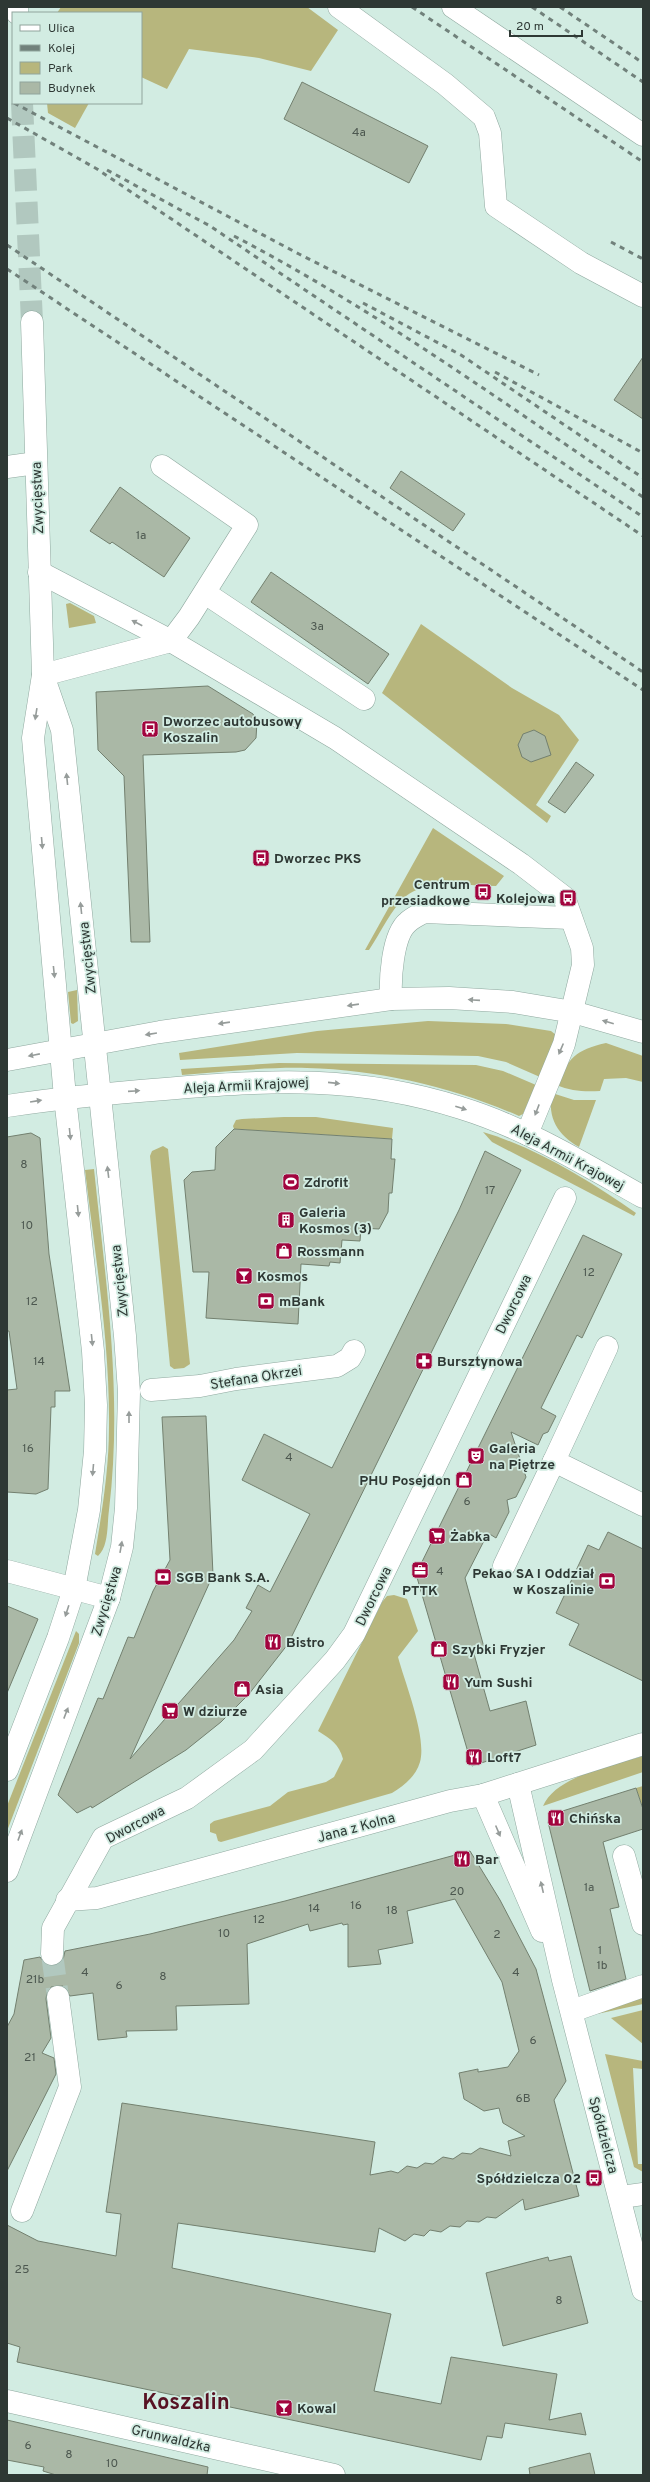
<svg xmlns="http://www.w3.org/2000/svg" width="650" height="2482" viewBox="0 0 650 2482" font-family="Overpass,sans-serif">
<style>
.green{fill:#b7b67d}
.building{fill:#aab8a6;stroke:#73806f}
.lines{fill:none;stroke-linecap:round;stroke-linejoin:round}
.minor-tunnel{stroke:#b1c8bf;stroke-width:22;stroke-dasharray:22 11;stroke-linecap:butt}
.minor-casing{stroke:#8fa89f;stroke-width:23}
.minor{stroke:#fff;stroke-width:22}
.rail{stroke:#71817b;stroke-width:3;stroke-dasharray:5 5;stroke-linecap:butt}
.oneway{fill:#969c9a}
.labels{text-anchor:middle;stroke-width:3.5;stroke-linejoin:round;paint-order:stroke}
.number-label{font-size:12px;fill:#4d5850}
.street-label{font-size:14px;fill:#2e3834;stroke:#d2ece2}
.poi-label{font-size:14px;font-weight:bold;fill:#2e3834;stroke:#d2ece2;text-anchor:start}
.town-label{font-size:22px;font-weight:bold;fill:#581324;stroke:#d2ece2}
</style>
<rect width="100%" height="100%" fill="#d2ece2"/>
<g class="green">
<path d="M61,7H307L338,30L311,71L259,58L189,49L167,89L141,77V13H57Z"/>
<path d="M47,103H89L75,128L48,113Z"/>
<path d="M70,603L94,616L96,623L69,628L66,604Z"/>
<path d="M421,624L512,688L559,715L579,740L536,805L551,816L547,823L382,693Z"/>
<path d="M433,828L504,876L496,886C465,886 421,876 399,903C387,918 379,935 369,950H365Z"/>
<path d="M77,990L78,1021L73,1024L71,1023L68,992Z"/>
<path d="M428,1021L506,1024L551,1031L556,1035L540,1077L506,1062L478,1056L297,1053L180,1060L179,1053L317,1031Z"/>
<path d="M606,1043L643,1056V1082L626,1078L604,1079L600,1091C584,1092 571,1091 556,1085C569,1058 575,1050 606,1043Z"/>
<path d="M279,1063L476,1065L503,1071L536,1085L523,1114L519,1116C452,1087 380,1070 307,1068C265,1067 223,1072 182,1075L181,1069Z"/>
<path d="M552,1093L574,1100H596L579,1147C558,1135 547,1118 552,1093Z"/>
<path d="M284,1117H316L393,1128L392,1139L234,1129L233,1126L236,1120L242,1119Z"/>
<path d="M483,1132C537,1148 590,1181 636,1213L634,1216L492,1142Z"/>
<path d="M163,1146L168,1149L190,1364L184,1368L174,1369L170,1366L150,1156L152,1151Z"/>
<path d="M94,1169C106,1284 123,1395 109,1510C107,1524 109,1546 98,1556L95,1554C102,1512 109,1469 109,1427C110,1342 95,1255 85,1170Z"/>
<path d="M394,1595L407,1599L418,1631L398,1657C405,1683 427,1737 420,1762C416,1776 404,1786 392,1793L221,1842L218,1841L216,1834L210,1832V1824L214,1821L270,1806L288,1792L326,1782L334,1777L343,1759C339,1744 331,1739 318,1731L382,1602L387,1596Z"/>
<path d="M76,1631L79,1634V1643L7,1831V1806Z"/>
<path d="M643,1756V1772L543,1806C556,1776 613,1765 643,1756Z"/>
<path d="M643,1786V1809L636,1788Z"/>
<path d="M643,1996V2004L597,2014Z"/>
<path d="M643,2010V2044L611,2018Z"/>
<path d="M605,2054L643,2061V2069L633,2068L638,2164H643V2172L634,2167Z"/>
</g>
<g class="building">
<path d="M302,82L428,146L409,183L284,119Z"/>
<path d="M643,357V419L614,400Z"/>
<path d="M401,471L465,514L453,531L390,488Z"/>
<path d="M120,487L190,538L164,577L112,542L110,544L90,531Z"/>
<path d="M271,572L389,654L368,684L251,602Z"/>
<path d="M208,686L253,714L257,722L256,738L245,750L236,752L143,755L150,942H131L124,776L98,750L96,692Z"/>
<path d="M534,730L545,736L551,755L531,762L522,757L518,745L523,734Z"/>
<path d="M576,762L594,775L565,813L548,802Z"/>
<path d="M234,1129L392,1139L391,1159H395L392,1193H389L388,1212L379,1229L361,1228L360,1241L342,1240L340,1263L330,1262L329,1266L301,1264L298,1324L206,1318L209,1272H193L184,1180L192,1172L215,1170L216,1147Z"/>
<path d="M31,1133L40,1138L49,1254L70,1391H55V1407H51L48,1489L36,1494L7,1492V1390L17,1389L9,1331H7V1137Z"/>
<path d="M485,1151L521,1170L288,1644L249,1694L221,1722L186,1750L92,1808L91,1806L77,1813L58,1795L98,1698L103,1699L128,1637L134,1638L153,1591L170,1560L162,1417L206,1416L213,1575L130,1759L234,1640L252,1611L246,1608L258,1585L270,1592L310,1514L242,1480L264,1434L332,1468L459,1210Z"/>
<path d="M583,1235L622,1254L582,1338L577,1335L541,1408L556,1416L548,1432L543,1434L538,1445L511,1432L526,1477L516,1497L507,1500L509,1512L496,1538L488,1533L465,1578L485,1651L474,1654L490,1711L526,1701L536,1745L472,1766L416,1574Z"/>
<path d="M608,1532L643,1549V1681L569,1645L579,1624L556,1613L588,1545L599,1550Z"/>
<path d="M7,1606L38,1619L7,1693Z"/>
<path d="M636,1788L643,1809V1829L603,1842L619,1907L610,1909L626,1979L590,1991L548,1822L553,1814Z"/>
<path d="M470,1851L500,1900L536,1969L566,2081L554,2100L579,2196L525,2210L523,2199L496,2218L487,2217L479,2222L467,2221L460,2227L450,2226L441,2232L430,2230L424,2236L414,2234L405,2241L379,2228L375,2252L178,2223L172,2268L391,2314L374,2391L441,2404L451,2357L557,2374L549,2420L581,2413L586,2435L505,2423L502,2438L487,2436L481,2460L17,2362L20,2347L7,2343V2225L38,2241L116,2256L121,2214L106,2212L122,2103L375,2142L370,2175L391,2171L398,2173L407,2166L417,2168L425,2163L433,2164L443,2157L453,2159L462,2153L471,2154L480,2148L511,2156L508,2141L525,2136L503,2123L499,2108L484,2111L464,2099L459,2073L478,2069V2072L508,2067L519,2051L502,1982L455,1899L407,1911L413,1943L378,1950L381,1964L348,1967V1924L343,1925L342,1923L310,1931L308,1924L247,1944L249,2004L176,2006L177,2030L126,2031L127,2037L98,2040L93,1993L70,1996L63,1986L51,1987L47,1992L46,1999L51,2038L42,2053L54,2058L56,2074L7,2171V2027L14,2014L24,1960L40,1957L46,1965H57L63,1960L65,1951L150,1934L285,1901Z"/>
<path d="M571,2256L588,2323L503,2346L486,2273L548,2257L549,2261Z"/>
<path d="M7,2420L208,2467L207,2475H56L43,2471L44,2467L7,2460Z"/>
<path d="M590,2453L595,2475H530L529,2468Z"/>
</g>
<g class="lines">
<g class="minor-tunnel">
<path d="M22,103L32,322"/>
<path d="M52,1954L58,1997"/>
</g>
<defs>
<g id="minor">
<path d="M17,7V13"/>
<path d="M339,7L445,84L484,117L490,133L496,206L581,263L643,296"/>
<path d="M453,7L643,135"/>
<path d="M7,467L36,463"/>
<path d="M39,572L171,641L335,738L521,864L564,897L582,948L583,965L564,1044L527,1134"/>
<path d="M205,593L364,699"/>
<path d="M43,675L171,641L189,617L247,525L162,466"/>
<path d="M391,999C390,980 392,935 408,922C412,918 419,915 424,912L570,918"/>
<path d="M7,1060L160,1032L391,999L449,998L513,1002L573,1012L643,1032"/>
<path d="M7,1106C60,1098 112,1093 165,1089C272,1080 357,1075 461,1108C526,1128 584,1164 643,1197"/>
<path d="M607,1347L554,1461L643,1505"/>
<path d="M151,1390L200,1386L236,1379L337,1366L350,1358L354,1351"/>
<path d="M504,1566L554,1461"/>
<path d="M7,1571L109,1598"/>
<path d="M7,1770L58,1638L74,1589L89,1510L95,1451L96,1405L93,1351L65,1097L33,738L43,675L32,322"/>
<path d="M518,1784L563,1980L643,2290"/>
<path d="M483,1795L542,1931"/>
<path d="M624,1856L643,1924"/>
<path d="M7,1871L109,1598L122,1547L126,1508L129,1392L125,1336L62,730L44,678"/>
<path d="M67,1900L97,1898L450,1801L483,1795L643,1744"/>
<path d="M52,1954L53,1928L103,1838L187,1798L253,1750L335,1660L354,1634L565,1198"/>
<path d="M572,2011L643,1986"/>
<path d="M621,2197L643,2194"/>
<path d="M22,2211L70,2087L58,1997"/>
<path d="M7,2401L334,2475"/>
</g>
</defs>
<use href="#minor" class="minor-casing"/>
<use href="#minor" class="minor"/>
<g class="rail">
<path d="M412,7L643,162"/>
<path d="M532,7L643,82"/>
<path d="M560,7L643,63"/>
<path d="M14,103L299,254L539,375"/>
<path d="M7,118L97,169L643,536"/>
<path d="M107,170L210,226L643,517"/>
<path d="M234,236C378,311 509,407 643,497"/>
<path d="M611,242L643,259"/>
<path d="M7,245L643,672"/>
<path d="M7,269L643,690"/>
<path d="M363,303L461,355L643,478"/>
<path d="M495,372L643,453"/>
</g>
</g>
<defs><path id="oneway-solid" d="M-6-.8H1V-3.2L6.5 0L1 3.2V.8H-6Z"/></defs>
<g class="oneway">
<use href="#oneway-solid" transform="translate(137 623) rotate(-152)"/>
<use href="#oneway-solid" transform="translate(36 714) rotate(99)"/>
<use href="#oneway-solid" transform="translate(67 779) rotate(-96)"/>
<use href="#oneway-solid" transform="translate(42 843) rotate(85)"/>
<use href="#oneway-solid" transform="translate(81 908) rotate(-96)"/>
<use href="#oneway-solid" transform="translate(54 972) rotate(84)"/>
<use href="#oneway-solid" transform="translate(474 1000) rotate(-176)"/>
<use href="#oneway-solid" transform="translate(353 1005) rotate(172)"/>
<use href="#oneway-solid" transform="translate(608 1022) rotate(-164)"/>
<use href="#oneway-solid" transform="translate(224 1023) rotate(172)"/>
<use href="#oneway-solid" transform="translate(151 1034) rotate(171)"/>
<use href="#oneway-solid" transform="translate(561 1049) rotate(113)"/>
<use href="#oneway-solid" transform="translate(34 1055) rotate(169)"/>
<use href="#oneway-solid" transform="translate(334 1083) rotate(6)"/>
<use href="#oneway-solid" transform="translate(134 1091) rotate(-4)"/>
<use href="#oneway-solid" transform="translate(36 1101) rotate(-9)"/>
<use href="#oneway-solid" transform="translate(461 1108) rotate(18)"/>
<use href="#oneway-solid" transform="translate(537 1110) rotate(111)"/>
<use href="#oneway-solid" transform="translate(70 1134) rotate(84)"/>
<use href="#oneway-solid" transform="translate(108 1172) rotate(-97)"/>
<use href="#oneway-solid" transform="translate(78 1211) rotate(84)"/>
<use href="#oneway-solid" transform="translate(92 1340) rotate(84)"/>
<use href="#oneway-solid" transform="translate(129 1417) rotate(-90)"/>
<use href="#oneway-solid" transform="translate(93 1470) rotate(95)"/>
<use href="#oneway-solid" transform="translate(121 1547) rotate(-80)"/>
<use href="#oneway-solid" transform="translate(67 1611) rotate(108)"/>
<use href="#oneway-solid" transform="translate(66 1713) rotate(-69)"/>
<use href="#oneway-solid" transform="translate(498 1831) rotate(67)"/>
<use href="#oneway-solid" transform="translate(20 1835) rotate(-70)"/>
<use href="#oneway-solid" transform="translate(542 1887) rotate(-103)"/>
</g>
<defs>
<symbol id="bus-square" viewBox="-11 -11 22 22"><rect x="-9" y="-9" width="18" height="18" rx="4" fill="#a2043e" stroke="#d2ece2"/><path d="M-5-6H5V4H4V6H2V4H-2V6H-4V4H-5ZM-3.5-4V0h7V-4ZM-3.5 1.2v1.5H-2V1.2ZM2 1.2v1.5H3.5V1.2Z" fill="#fff"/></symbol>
<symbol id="stadium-square" viewBox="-11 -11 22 22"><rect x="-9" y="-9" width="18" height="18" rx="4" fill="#a2043e" stroke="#d2ece2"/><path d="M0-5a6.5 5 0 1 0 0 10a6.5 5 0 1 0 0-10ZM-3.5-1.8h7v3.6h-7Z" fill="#fff"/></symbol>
<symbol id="building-square" viewBox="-11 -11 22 22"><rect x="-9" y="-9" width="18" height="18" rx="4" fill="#a2043e" stroke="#d2ece2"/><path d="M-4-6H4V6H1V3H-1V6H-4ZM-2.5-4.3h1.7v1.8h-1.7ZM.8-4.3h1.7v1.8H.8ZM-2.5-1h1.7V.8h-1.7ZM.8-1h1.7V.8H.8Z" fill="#fff"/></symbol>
<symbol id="shop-square" viewBox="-11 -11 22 22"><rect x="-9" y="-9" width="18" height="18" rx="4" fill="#a2043e" stroke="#d2ece2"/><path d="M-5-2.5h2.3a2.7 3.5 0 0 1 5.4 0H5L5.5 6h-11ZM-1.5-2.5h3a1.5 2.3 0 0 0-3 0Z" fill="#fff"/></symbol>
<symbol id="bar-square" viewBox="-11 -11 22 22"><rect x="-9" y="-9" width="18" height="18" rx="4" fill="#a2043e" stroke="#d2ece2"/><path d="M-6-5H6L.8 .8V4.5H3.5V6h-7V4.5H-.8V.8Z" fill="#fff"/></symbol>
<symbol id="bank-square" viewBox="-11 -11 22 22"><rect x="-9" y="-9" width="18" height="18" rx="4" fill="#a2043e" stroke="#d2ece2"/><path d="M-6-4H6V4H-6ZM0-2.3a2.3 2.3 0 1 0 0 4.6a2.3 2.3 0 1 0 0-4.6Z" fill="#fff"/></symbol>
<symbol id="pharmacy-square" viewBox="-11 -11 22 22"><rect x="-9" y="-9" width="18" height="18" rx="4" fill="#a2043e" stroke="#d2ece2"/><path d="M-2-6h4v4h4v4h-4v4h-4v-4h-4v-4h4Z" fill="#fff"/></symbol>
<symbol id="theatre-square" viewBox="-11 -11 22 22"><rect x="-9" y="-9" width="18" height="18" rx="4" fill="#a2043e" stroke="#d2ece2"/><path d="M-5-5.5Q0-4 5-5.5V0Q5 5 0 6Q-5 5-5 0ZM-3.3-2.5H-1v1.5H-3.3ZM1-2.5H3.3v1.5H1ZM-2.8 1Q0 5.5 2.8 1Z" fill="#fff"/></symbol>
<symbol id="supermarket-square" viewBox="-11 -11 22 22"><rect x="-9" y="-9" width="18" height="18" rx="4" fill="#a2043e" stroke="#d2ece2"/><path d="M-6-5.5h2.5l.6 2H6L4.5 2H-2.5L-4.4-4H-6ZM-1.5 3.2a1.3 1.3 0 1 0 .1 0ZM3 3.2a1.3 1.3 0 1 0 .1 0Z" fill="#fff"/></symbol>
<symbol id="office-square" viewBox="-11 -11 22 22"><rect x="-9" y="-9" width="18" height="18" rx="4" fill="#a2043e" stroke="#d2ece2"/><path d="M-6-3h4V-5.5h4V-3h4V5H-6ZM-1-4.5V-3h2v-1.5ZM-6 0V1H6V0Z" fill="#fff"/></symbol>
<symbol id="restaurant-square" viewBox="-11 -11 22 22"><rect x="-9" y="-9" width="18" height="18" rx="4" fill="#a2043e" stroke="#d2ece2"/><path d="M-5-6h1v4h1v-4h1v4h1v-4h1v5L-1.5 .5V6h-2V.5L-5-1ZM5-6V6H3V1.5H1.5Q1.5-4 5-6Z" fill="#fff"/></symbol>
</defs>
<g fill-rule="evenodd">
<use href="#bus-square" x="140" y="719" width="20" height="20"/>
<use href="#bus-square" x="251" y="848" width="20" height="20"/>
<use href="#bus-square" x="473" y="882" width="20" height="20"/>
<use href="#bus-square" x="558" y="888" width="20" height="20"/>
<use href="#stadium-square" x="281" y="1172" width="20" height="20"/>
<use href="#building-square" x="276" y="1210" width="20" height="20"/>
<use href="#shop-square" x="274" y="1241" width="20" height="20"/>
<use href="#bar-square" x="234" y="1266" width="20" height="20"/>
<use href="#bank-square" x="256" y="1291" width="20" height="20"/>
<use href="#pharmacy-square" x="414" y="1351" width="20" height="20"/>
<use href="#theatre-square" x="466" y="1446" width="20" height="20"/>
<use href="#shop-square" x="454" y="1470" width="20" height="20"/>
<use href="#supermarket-square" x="427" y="1526" width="20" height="20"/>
<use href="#office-square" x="410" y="1560" width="20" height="20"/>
<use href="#bank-square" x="153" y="1567" width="20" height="20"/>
<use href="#bank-square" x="597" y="1571" width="20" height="20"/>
<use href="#restaurant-square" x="263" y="1632" width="20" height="20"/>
<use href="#shop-square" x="429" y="1639" width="20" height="20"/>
<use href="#restaurant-square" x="441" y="1672" width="20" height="20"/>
<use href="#shop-square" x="232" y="1679" width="20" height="20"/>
<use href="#supermarket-square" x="160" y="1701" width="20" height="20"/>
<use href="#restaurant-square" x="464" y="1747" width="20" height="20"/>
<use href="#restaurant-square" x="546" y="1808" width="20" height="20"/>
<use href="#restaurant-square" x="452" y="1849" width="20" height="20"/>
<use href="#bus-square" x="584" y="2168" width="20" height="20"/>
<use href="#bar-square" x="274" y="2398" width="20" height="20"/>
</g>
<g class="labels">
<g class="number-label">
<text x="359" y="136">4a</text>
<text x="141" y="539">1a</text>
<text x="317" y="630">3a</text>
<text x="24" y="1168">8</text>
<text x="490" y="1194">17</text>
<text x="27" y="1229">10</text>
<text x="589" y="1276">12</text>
<text x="32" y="1305">12</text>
<text x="39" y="1365">14</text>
<text x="28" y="1452">16</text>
<text x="289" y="1461">4</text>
<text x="467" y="1505">6</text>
<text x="440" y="1575">4</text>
<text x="589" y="1891">1a</text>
<text x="457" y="1895">20</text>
<text x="356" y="1909">16</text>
<text x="314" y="1912">14</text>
<text x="392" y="1914">18</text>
<text x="259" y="1923">12</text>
<text x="224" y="1937">10</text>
<text x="497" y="1938">2</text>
<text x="600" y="1954">1</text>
<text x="602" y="1969">1b</text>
<text x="85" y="1976">4</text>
<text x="516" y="1976">4</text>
<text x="163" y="1980">8</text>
<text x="35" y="1983">21b</text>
<text x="119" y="1989">6</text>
<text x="533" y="2044">6</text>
<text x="30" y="2061">21</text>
<text x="523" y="2102">6B</text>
<text x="22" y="2273">25</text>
<text x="559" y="2304">8</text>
<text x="28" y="2449">6</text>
<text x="69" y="2458">8</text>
<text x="112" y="2467">10</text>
</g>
<g class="street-label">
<text transform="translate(37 498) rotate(-92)" y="5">Zwycięstwa</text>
<text transform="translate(87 958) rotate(-96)" y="5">Zwycięstwa</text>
<text transform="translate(246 1085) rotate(-3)" y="5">Aleja Armii Krajowej</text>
<text transform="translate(568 1157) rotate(28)" y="5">Aleja Armii Krajowej</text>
<text transform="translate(119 1281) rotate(-96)" y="5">Zwycięstwa</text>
<text transform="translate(513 1304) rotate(-64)" y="5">Dworcowa</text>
<text transform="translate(256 1377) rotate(-9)" y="5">Stefana Okrzei</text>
<text transform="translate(373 1596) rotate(-64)" y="5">Dworcowa</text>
<text transform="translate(106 1601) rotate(-73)" y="5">Zwycięstwa</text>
<text transform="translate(135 1824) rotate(-28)" y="5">Dworcowa</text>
<text transform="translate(356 1827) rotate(-15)" y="5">Jana z Kolna</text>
<text transform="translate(604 2135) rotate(75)" y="5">Spółdzielcza</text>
<text transform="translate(171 2438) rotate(13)" y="5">Grunwaldzka</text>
</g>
<g class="poi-label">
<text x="163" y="726">Dworzec autobusowy<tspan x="163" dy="16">Koszalin</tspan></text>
<text x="274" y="863">Dworzec PKS</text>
<text x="470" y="889" text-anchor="end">Centrum<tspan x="470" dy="16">przesiadkowe</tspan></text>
<text x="555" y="903" text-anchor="end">Kolejowa</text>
<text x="304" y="1187">Zdrofit</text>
<text x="299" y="1217">Galeria<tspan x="299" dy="16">Kosmos (3)</tspan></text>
<text x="297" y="1256">Rossmann</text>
<text x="257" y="1281">Kosmos</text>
<text x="279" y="1306">mBank</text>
<text x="437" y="1366">Bursztynowa</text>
<text x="489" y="1453">Galeria<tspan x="489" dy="16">na Piętrze</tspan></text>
<text x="451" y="1485" text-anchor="end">PHU Posejdon</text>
<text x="450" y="1541">Żabka</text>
<text x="594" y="1578" text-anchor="end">Pekao SA I Oddział<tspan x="594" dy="16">w Koszalinie</tspan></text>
<text x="176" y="1582">SGB Bank S.A.</text>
<text x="420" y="1595" text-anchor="middle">PTTK</text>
<text x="286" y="1647">Bistro</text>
<text x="452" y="1654">Szybki Fryzjer</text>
<text x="464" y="1687">Yum Sushi</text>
<text x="255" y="1694">Asia</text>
<text x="183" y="1716">W dziurze</text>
<text x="487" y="1762">Loft7</text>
<text x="569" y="1823">Chińska</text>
<text x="475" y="1864">Bar</text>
<text x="581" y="2183" text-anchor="end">Spółdzielcza 02</text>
<text x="297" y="2413">Kowal</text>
</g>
<g class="town-label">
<text x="186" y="2409">Koszalin</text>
</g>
</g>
<rect width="650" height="2482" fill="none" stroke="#2e3834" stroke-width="16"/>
<rect x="12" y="12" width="130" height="92" fill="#d2ece2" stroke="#90a49c"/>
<rect x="20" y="25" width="20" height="6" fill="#ffffff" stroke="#90a49c"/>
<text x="48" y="32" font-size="12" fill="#2e3834">Ulica</text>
<rect x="20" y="45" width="20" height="6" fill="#71817b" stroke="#90a49c"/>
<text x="48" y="52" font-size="12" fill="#2e3834">Kolej</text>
<rect x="20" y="62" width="20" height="12" fill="#b7b67d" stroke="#90a49c"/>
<text x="48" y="72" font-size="12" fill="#2e3834">Park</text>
<rect x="20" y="82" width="20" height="12" fill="#aab8a6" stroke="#90a49c"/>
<text x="48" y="92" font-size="12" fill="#2e3834">Budynek</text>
<path d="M510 30v6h72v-6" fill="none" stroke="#2e3834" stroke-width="2"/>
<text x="516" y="30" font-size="12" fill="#2e3834" stroke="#d2ece2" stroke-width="3" paint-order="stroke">20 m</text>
</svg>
